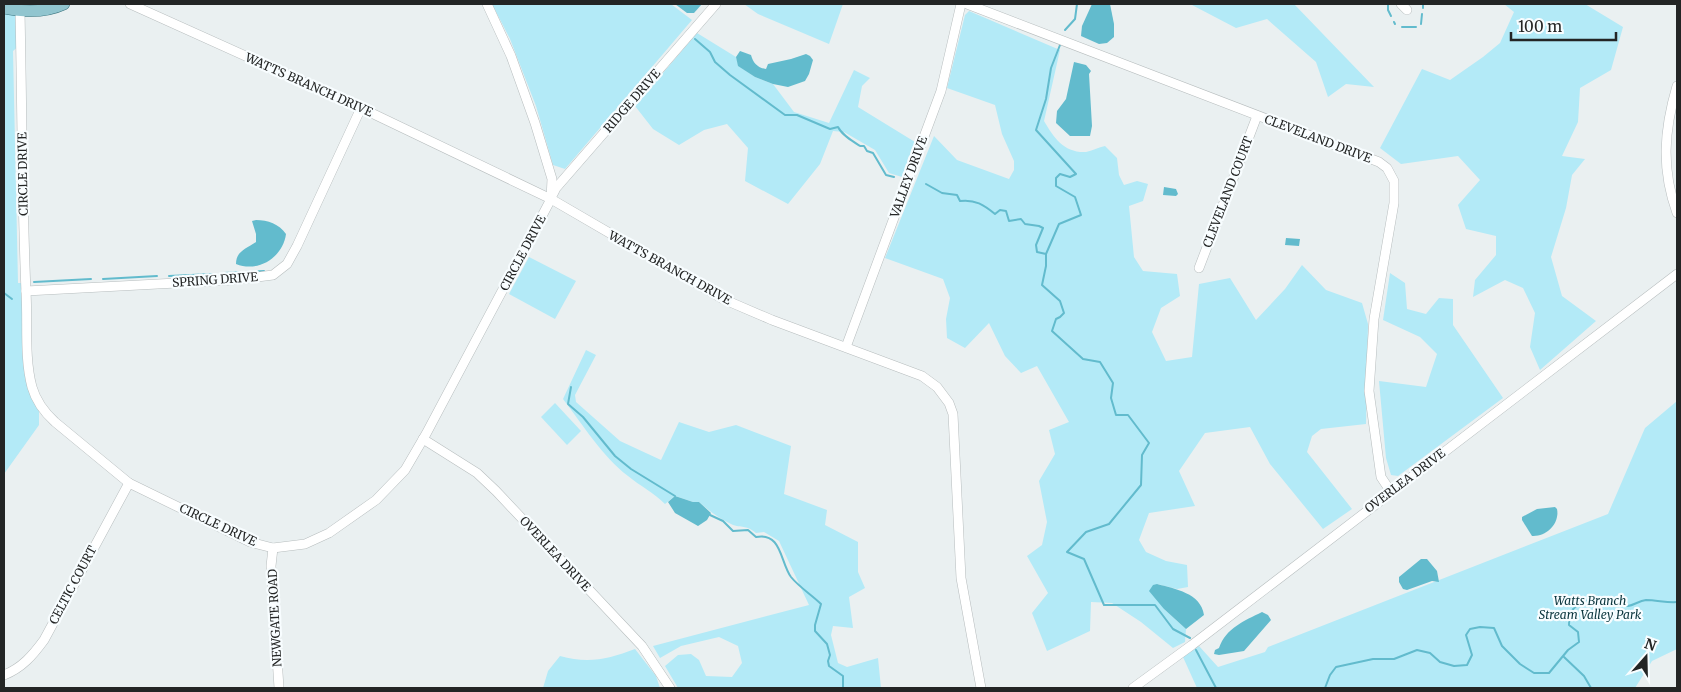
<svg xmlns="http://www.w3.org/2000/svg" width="1681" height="692" viewBox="0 0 1681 692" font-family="Merriweather,serif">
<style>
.green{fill:#b3eaf7}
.water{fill:#62bbcd}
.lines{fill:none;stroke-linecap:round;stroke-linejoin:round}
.stream{stroke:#62bbcd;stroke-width:2}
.minor-casing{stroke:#b7bdbe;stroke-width:10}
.major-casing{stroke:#3a747f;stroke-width:12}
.minor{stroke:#fff;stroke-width:9}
.major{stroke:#91c5cf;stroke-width:11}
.labels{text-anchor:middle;stroke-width:4.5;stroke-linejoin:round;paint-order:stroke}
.street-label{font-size:12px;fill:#232525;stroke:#f8fdff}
.park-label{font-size:12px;font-style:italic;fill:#0a353d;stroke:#f8fdff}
</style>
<rect width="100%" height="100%" fill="#eaf0f1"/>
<g class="green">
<path d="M492,4H671L692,20L565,169L553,165L536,106L510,39Z"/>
<path d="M744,4H843L829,44L758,14Z"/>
<path d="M1192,4H1294L1374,87L1346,84L1328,97L1316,62L1267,19L1236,28L1192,5Z"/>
<path d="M1504,4H1585L1623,27L1611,70L1580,88L1578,122L1562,156L1585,159L1572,175L1566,208L1551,257L1562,296L1596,321L1540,370L1530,347L1535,313L1523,288L1505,280L1473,297L1475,280L1496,255V236L1466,229L1458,205L1480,180L1458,156L1401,164L1380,148L1422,69L1450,80L1483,57L1500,43L1514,12Z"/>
<path d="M4,8L20,11L21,44L13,51L18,283H25L29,371L39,403V425L4,474Z"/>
<path d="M969,11L1060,50L1044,121C1054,138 1064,153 1086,152C1092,151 1099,147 1105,146L1117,158L1119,175L1124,185L1137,181L1148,184L1143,201L1129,206L1134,257L1143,271L1177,274L1180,296L1161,308L1152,332L1166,361L1192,357L1199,284L1230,278L1256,320L1285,289L1302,265L1326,290L1362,303L1368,324L1366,424L1321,429L1312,436L1307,452L1352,509L1323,529L1270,464L1250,427L1205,433L1179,471L1195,506L1149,513L1139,540L1146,552L1166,561L1187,565L1188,587L1177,589L1157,584L1164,609L1186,629L1185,642L1173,648L1141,622L1112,603L1091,602L1090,631L1047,651L1032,613L1048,593L1027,556L1042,545L1047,522L1039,481L1055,454L1049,430L1069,422L1037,366L1021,373L1005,356L989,323L965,348L947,338L946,319L950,298L943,279L885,258L934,136L957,160L1009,179L1014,170V161L1002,134L995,105L947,88L965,15Z"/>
<path d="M697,33L736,57L739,66L755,77L773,84L794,112L829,123L854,70L870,78L862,86L858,107L915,142L902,177L889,173L875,150L844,132L833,131L820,164L788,204L745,181L748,148L727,124L704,130L679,145L653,129L635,106Z"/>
<path d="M529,257L576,281L555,319L509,294Z"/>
<path d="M1390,273L1405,283L1407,309L1426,314L1439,298L1453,299V325L1503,398L1398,476L1391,475L1386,458L1379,381L1426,387L1437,354L1420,337L1383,320Z"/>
<path d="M586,350L596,355L575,395L576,402L620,441L661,460L679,422L709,432L736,425L791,446L784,494L827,510L825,525L858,542V572L865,588L849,597L853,628L833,626L831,635L838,663L847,667L878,658L881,688H678L665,666L678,655L691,654L699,660L706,676L732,677L742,663L738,646L719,637L681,646L660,658L653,646L809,605L779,541L764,532L756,533C746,525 744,528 733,525C720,519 709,511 699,502H693L675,496L665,504C653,492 640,486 628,476C602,456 583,425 563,399Z"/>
<path d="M1677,401V649L1652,661L1635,688H1197L1183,657L1199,646L1218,667L1265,652L1268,647L1608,514L1645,428Z"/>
<path d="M555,403L581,431L567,445L541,417Z"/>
<path d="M635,649L656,676L660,688H543L548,671L560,656C588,664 609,659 635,649Z"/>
</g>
<g class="water">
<path d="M675,4H702L694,13H687Z"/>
<path d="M1092,4H1110L1114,24V37L1107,43L1099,44L1081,36L1082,26Z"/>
<path d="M740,51L751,55C753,63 758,68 766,69L768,64L791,59L806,54L810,56L813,60L809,74L805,81L788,87L773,84L755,77L738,66L736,57Z"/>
<path d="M1074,62L1086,65L1091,71L1089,74L1092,126L1090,136H1070L1056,123L1057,111L1066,99Z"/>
<path d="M1164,187L1176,189L1178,194L1176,196L1163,195Z"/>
<path d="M256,220C268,220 279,224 286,234C283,257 259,273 236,264C236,251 246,249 256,242V234L252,221Z"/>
<path d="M1286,238L1300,239L1299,246L1285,245Z"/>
<path d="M675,496L693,502H699L711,513L707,520L698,526L675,513L668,502Z"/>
<path d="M1555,507L1557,509C1560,524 1546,537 1532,536L1522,520V517L1537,509Z"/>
<path d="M1421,559H1427L1437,571L1439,582L1432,581L1407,590L1403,589L1399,582V577Z"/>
<path d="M1157,584C1175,589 1201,593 1204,615L1186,629L1164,609L1149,591L1153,585Z"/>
<path d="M1262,612L1268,615L1271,620L1244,651L1219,655L1214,654L1215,650L1219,648C1226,628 1244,621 1262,612Z"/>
</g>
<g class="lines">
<g class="stream">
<path d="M1388,4V10L1391,16"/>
<path d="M1423,8V4"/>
<path d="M1394,22L1395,24"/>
<path d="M1421,24L1422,14"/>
<path d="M1402,27H1416"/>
<path d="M1065,30L1075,19L1077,4"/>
<path d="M695,39L710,52L715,62L730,75L785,115H797L830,129L838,127C842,135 852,141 860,146H864L867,151L873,153L886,175L894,177"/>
<path d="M1060,45L1051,68L1046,99L1036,130L1076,174L1070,177L1060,174L1056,178V186L1075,197L1081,215L1059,224L1046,254V266L1042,285L1060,301L1064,313L1060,317L1056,319L1052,331L1083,359L1100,362L1113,383L1111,398L1116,415H1128L1149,443L1142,455L1141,485L1109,524L1086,532L1067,552L1084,559L1104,605H1155L1173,629L1190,638"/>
<path d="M926,184L942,193L957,195L960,201C975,199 984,205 995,214L1000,210L1006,211L1009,221L1021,219L1025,224L1039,226L1043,228L1036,245L1037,252L1046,254"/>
<path d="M224,273L264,271"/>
<path d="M169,276L213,274"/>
<path d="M103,279L157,276"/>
<path d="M34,282L91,279"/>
<path d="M4,293L12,299"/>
<path d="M571,387L568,404L583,417L615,456L631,469L675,496"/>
<path d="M710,515L723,521L733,531L748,530L756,537C782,532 780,562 791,577C799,587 812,595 821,604L815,625V631L827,644L830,655L828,661L829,666L843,676V688"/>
<path d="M1196,650L1216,688"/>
<path d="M1564,657L1584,676L1591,688"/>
<path d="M1325,688L1330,675L1336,667L1373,659H1394L1417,650L1430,653L1440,662L1454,666L1467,665L1472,655L1466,635L1470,629L1480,627L1494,628L1502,646L1520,664L1534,673H1549L1568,650L1579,642L1578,632L1569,625C1569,615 1571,608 1581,603C1604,590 1607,607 1628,606C1634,605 1639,601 1646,600C1657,600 1667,603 1677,602"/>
</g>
<defs>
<g id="minor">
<path d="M130,4L361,108L551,199L723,299L772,320L922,376L937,387L949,403L953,414L961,578L981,688"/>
<path d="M967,4L1379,162L1387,168L1394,181V203L1374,319L1369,391L1381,477L1391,492"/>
<path d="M1401,4L1407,10"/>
<path d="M20,11C22,105 22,199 26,292C28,323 24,357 32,387C36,401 44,412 55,422L129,483L250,542L273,548L305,544L329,533L376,500L405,470L426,434L551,199L552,179L535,123L511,56L487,4"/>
<path d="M1677,86C1664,130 1661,169 1677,213"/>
<path d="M553,194L556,188L716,4"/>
<path d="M1199,268L1257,116"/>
<path d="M26,291L233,280L273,275L287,264L297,246L361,108"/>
<path d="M846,347L941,91L961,4"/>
<path d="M423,439L477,473L496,491L642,646L670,688"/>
<path d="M273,548L271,566L279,688"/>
<path d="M4,675C22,668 33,655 44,640L129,483"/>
<path d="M1133,688L1192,645L1677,274"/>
</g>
<path id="major" d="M4,8C24,12 45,13 64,4"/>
</defs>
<use href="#minor" class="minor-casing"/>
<use href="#major" class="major-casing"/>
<use href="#minor" class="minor"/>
<use href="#major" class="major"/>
</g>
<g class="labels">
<g class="street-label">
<text transform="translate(309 85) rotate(24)" y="4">WATTS BRANCH DRIVE</text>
<text transform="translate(632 101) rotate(-49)" y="4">RIDGE DRIVE</text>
<text transform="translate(1318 139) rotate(21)" y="4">CLEVELAND DRIVE</text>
<text transform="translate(23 174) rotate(-91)" y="4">CIRCLE DRIVE</text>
<text transform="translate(909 177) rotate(-70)" y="4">VALLEY DRIVE</text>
<text transform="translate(1228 192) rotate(-69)" y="4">CLEVELAND COURT</text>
<text transform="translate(523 253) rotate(-62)" y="4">CIRCLE DRIVE</text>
<text transform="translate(670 268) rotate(29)" y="4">WATTS BRANCH DRIVE</text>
<text transform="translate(215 280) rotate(-4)" y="4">SPRING DRIVE</text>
<text transform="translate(1405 481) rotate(-37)" y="4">OVERLEA DRIVE</text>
<text transform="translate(218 525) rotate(25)" y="4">CIRCLE DRIVE</text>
<text transform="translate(555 554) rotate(47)" y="4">OVERLEA DRIVE</text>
<text transform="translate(73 585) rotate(-62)" y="4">CELTIC COURT</text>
<text transform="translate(275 618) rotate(-93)" y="4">NEWGATE ROAD</text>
</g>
<g class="park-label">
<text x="1590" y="605">Watts Branch<tspan x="1590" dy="14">Stream Valley Park</tspan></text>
</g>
</g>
<rect width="1681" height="692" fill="none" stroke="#232525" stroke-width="10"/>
<g transform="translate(1646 657) rotate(20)" stroke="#f8fdff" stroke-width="4" paint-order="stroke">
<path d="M0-4L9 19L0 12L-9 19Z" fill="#232525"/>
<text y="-8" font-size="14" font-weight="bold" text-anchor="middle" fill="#232525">N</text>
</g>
<path d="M1511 32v8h105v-8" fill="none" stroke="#232525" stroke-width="2.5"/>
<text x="1518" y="32" font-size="15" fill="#232525" stroke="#f8fdff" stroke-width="4" paint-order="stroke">100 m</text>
</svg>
